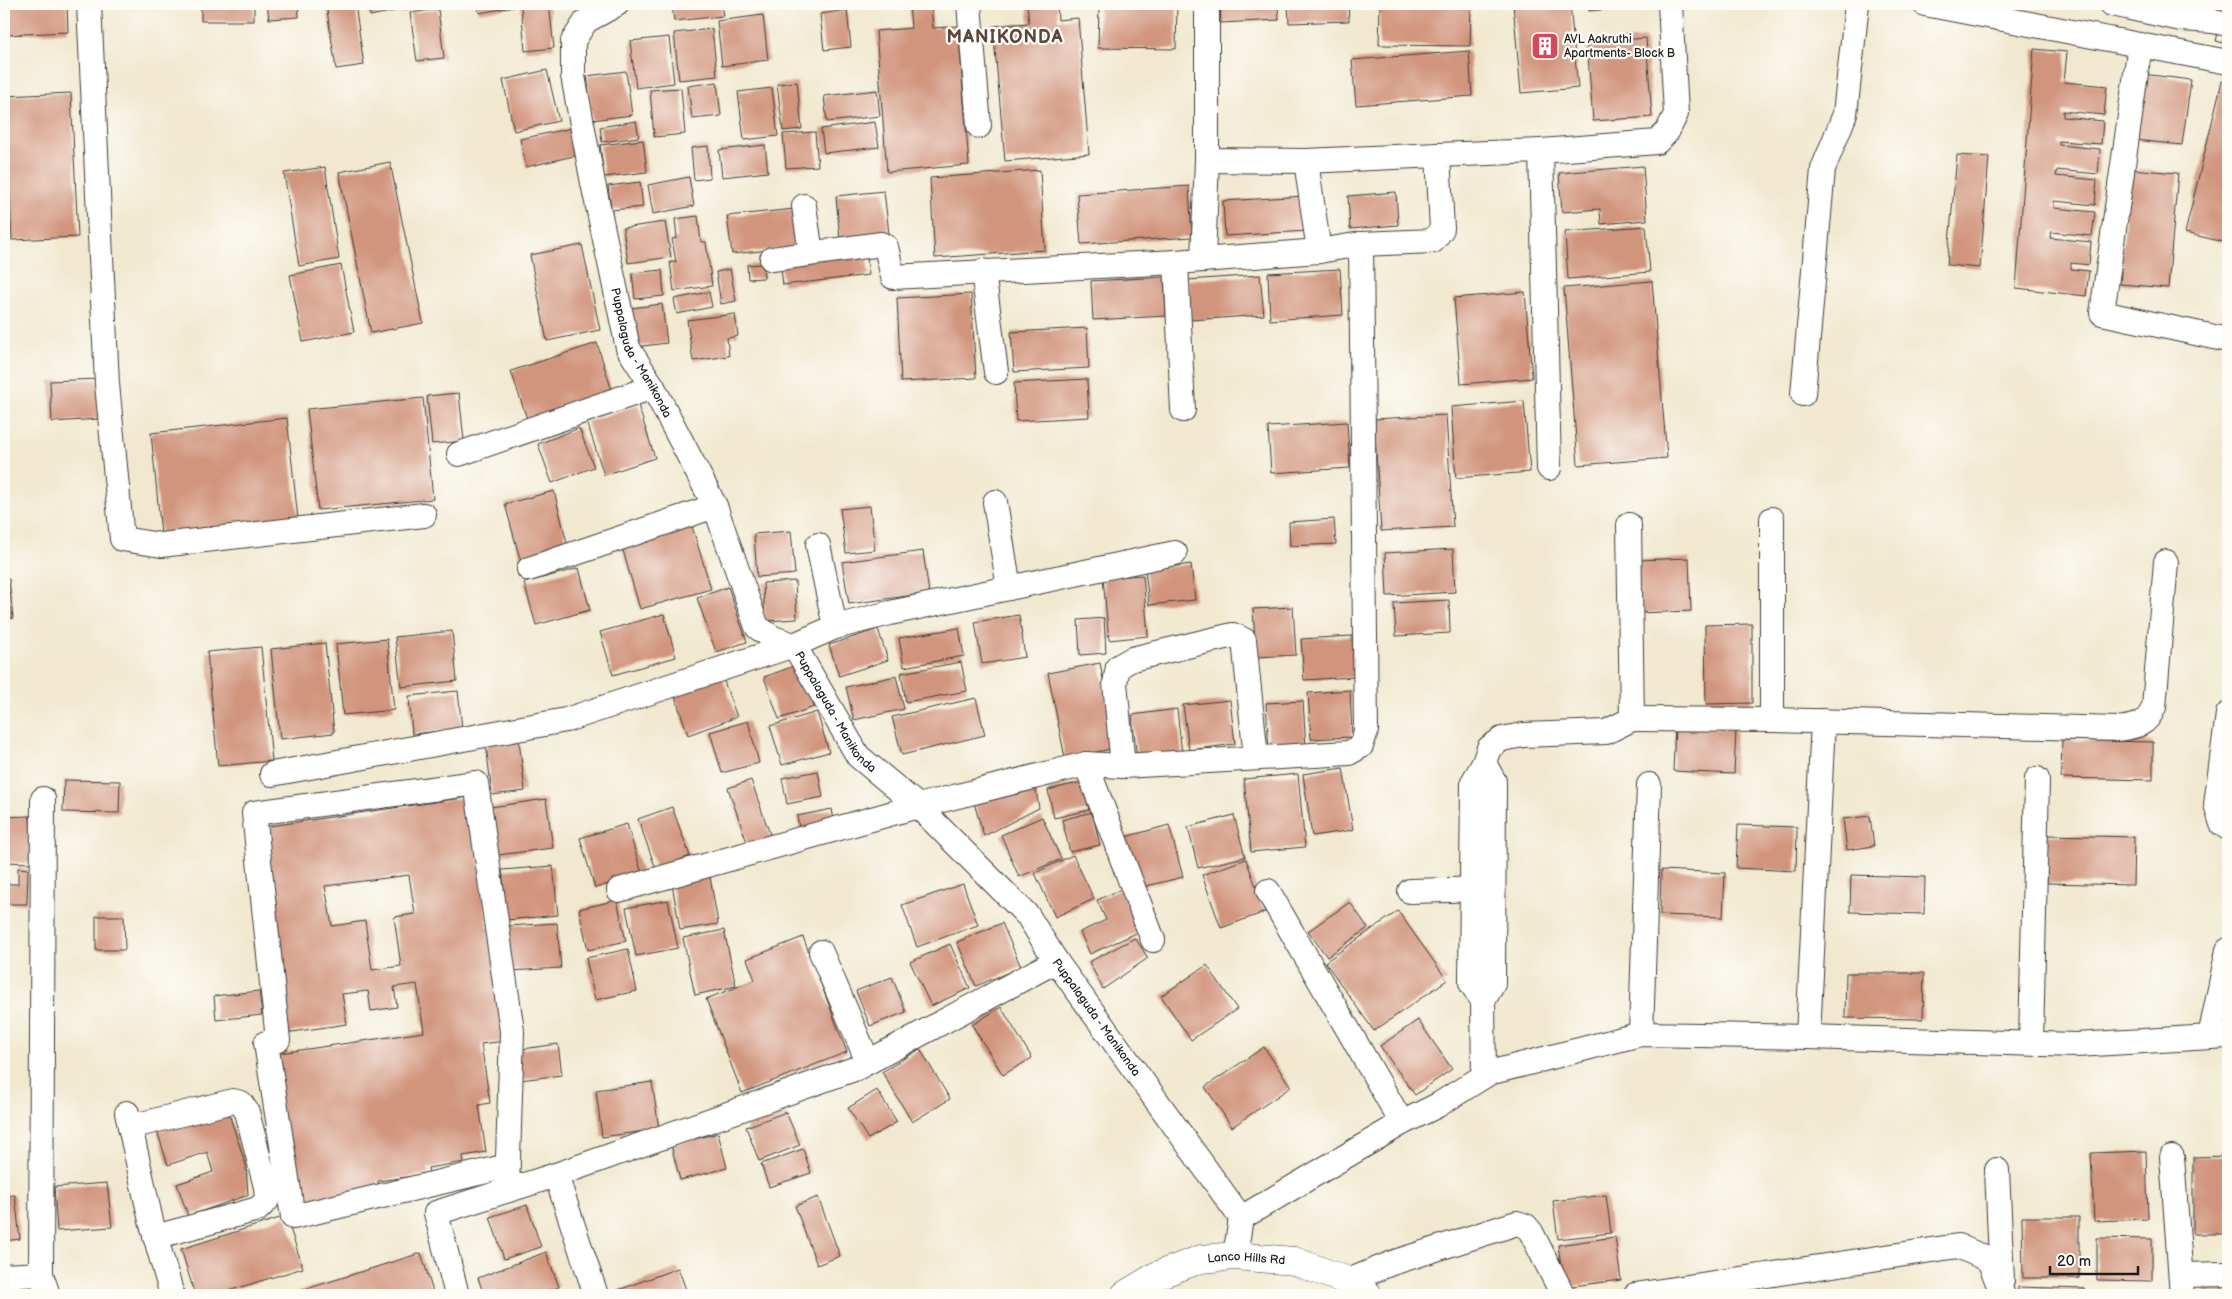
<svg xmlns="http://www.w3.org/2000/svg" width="2232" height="1299" viewBox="0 0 2232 1299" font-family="'Balsamiq Sans',sans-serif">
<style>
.building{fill:#d1947d;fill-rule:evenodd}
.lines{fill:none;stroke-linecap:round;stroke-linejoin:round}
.street-casing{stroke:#3c3b37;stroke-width:26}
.secondary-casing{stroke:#3c3b37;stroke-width:29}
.street{stroke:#fff;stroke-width:24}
.secondary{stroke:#fff;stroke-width:28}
.labels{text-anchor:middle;stroke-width:4.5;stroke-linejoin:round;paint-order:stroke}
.poi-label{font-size:12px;fill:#1c1c1c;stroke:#fdfcf7;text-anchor:start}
.street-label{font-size:12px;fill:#1c1c1c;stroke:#fdfcf7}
.district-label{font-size:18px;font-weight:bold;letter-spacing:1px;fill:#5b463e;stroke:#fdfcf7}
</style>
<rect width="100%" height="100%" fill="#fdfcf7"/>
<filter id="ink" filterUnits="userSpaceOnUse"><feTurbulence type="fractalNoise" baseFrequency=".02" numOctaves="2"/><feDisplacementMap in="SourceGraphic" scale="10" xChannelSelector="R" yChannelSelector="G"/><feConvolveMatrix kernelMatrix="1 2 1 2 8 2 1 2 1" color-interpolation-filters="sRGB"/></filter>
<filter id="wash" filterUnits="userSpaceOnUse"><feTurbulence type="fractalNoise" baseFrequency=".0096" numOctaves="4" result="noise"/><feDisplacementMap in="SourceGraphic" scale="20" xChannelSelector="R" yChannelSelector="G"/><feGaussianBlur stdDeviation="1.12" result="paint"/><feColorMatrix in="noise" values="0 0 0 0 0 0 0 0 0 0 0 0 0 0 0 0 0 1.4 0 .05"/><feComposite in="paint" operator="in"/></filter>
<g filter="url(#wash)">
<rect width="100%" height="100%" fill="#f1e8cf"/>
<g id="blocks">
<g class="building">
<path d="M4,4H67L68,32L4,35Z"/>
<rect x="201" y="4" width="53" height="17"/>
<path d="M267,4H298L299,17L269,19Z"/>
<path d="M326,4H355L364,65L336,69Z"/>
<path d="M368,4H394L395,11L370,16Z"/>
<path d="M401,4H431V5L402,10Z"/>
<path d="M477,4H524V5L479,13Z"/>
<path d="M549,4L554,48L525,51L521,6Z"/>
<path d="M672,4H721L723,16L674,21Z"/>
<path d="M909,4H931L933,28L958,26L969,165L887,172L876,31L911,28Z"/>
<path d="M1027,4H1057L1058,20L1078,18L1089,154L1005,161L993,26L1029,23Z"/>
<path d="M1099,4H1177L1176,49L1098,48Z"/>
<path d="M1220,4H1278L1279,20L1221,23Z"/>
<path d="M1288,4H1348L1349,21L1289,23Z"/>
<path d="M1513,4H1570L1578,88L1521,93Z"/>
<path d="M1589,4H1645V6L1589,11Z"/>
<path d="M2194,4H2228V20L2192,13Z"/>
<path d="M1380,5L1471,6L1470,46L1379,45Z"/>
<path d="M438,9L444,58L417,61L410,13Z"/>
<path d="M847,10L851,47L824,50L820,14Z"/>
<path d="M763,15L768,60L722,66L717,21Z"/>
<path d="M2220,25L2228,27V44L2216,41Z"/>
<path d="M712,29L717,76L679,80L674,33Z"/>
<path d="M669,37L674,83L636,88L630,41Z"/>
<path d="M1646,38L1652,117L1593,121L1587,43Z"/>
<path d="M2034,49L2067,52L2064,82L2107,86L2104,115L2063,111V117L2103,121L2101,144L2059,141V145L2100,149L2098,174L2057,170L2056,176L2097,180L2095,205L2054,201V208L2095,212L2092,236L2051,232L2050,238L2091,242L2089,265L2071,263V269L2089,271L2086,296L2016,288Z"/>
<path d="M1469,51L1472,96L1356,105L1352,60Z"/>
<path d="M547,70L559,121L514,131L503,80Z"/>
<path d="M626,71L632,115L592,120L587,76Z"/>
<path d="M2143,74L2191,80L2182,145L2135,140Z"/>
<path d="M2222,81L2228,82V243L2185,233Z"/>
<path d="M717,82L721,116L692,119L688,86Z"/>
<path d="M797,82L802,129L783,131L777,84Z"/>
<path d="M681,88L685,134L654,137L650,90Z"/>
<path d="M772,88L778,136L744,140L738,92Z"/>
<path d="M877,90L880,116L827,122L824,96Z"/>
<path d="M71,93L78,237L12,240L5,96Z"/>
<path d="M636,121L639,137L602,142L600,127Z"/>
<path d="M875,122L879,147L824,153L821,129Z"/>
<path d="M572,128L578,155L526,167L520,139Z"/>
<path d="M815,132L818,166L786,168L783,134Z"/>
<path d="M643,140L647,172L604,177L600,145Z"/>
<path d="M765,145L768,172L722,177L719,150Z"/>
<path d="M708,146L710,178L694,180L691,148Z"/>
<path d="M1957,155L1989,157L1980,268L1947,265Z"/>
<path d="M390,162L423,323L371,333L339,172Z"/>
<path d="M1643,166L1647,220L1601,224L1600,209L1562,212L1559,173Z"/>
<path d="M325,167L339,259L299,266L284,173Z"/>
<path d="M2129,169L2178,173L2168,288L2120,284Z"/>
<path d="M1040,170L1045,250L935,258L930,178Z"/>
<path d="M689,177L694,206L653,214L648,185Z"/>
<path d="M4,179L8,239H4Z"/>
<path d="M640,182L643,207L611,210L608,186Z"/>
<path d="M1189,186L1192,237L1081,244L1077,194Z"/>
<path d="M884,191L889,234L840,240L836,196Z"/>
<path d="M1396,192L1398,225L1350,229L1348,196Z"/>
<path d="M1305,196L1307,231L1225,236L1223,201Z"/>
<path d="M794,209L798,247L732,254L727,216Z"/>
<path d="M698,216L701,242H706L712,286L674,291L670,262H676L672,239L677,238L675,219Z"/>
<path d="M665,222L671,257L628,263L623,228Z"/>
<path d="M1646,226L1650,272L1568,279L1565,232Z"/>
<path d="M582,245L600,330L547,341L530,255Z"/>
<path d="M866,250L869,275L783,285L780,260Z"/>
<path d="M763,264L764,278L748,279L747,265Z"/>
<path d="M341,265L354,332L303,342L290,275Z"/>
<path d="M730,269L736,301L721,304L716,272Z"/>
<path d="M1340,269L1343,315L1270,320L1268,273Z"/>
<path d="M662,270L664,296L635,299L632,273Z"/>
<path d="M1260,275L1264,315L1191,320L1188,280Z"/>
<path d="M1164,277L1166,316L1093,320L1091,281Z"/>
<path d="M1652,281L1667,458L1578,465L1564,288Z"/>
<path d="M709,292L712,307L677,314L674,299Z"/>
<path d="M1525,292L1532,378L1461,384L1454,298Z"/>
<path d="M971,294L976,378L901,382L897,298Z"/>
<path d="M662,304L667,343L635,347L631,308Z"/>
<path d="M735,314L738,336L727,338L729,356L693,361L687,320Z"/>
<path d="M1087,328L1089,368L1014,372L1011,332Z"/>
<path d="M597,343L613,394L528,422L511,371Z"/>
<path d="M98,379L100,419L52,422L50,381Z"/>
<path d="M1087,379L1089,417L1016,421L1014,383Z"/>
<path d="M459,393L464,441L432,444L427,396Z"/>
<path d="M423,398L433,499L318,510L307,409Z"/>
<path d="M1524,401L1530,472L1456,478L1451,407Z"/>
<path d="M638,405L655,458L604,475L587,422Z"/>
<path d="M1446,415L1453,527L1381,531L1374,419Z"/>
<path d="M287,418L298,519L161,534L151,433Z"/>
<path d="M1347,422L1350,468L1271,473L1268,427Z"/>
<path d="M579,428L594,467L552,483L538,444Z"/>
<path d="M554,491L568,547L520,559L505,504Z"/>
<path d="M870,506L875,550L846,553L840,509Z"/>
<path d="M1334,519L1336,544L1290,546L1289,522Z"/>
<path d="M692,526L711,589L640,609L622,547Z"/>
<path d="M791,531L795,574L757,577L754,534Z"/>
<path d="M1453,549L1455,592L1387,596L1385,553Z"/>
<path d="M923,551L929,593L849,604L842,562Z"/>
<path d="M1689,558L1691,611L1639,613L1637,560Z"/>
<path d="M1191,564L1195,600L1149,605L1145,570Z"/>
<path d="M579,568L590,610L536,625L524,583Z"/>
<path d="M1143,575L1148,636L1109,640L1103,578Z"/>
<path d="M4,579H9L13,618L4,619Z"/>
<path d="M795,581L797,619L765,621L763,583Z"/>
<path d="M728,587L747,642L716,652L697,598Z"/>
<path d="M1449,600L1450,633L1396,636L1394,603Z"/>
<path d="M1293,607L1296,655L1256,657L1253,609Z"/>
<path d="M664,614L676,657L613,675L600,632Z"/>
<path d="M1019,615L1025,657L982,664L975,622Z"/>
<path d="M1104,618L1106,653L1080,655L1078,620Z"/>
<path d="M1752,624V703L1706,704L1705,625Z"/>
<path d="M959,628L964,656L904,667L899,638Z"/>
<path d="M878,629L888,660L839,676L829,645Z"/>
<path d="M452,631L457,681L401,687L395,637Z"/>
<path d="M1352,636L1354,677L1304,680L1301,639Z"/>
<path d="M387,639L394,710L343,715L336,644Z"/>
<path d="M325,643L334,733L280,739L271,649Z"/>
<path d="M261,647L272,761L218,766L207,652Z"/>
<path d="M961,662L967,691L906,702L901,673Z"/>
<path d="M1100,663L1116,748L1065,758L1048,673Z"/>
<path d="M800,664L814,707L779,719L764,677Z"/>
<path d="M722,676L737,717L688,735L674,693Z"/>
<path d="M896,676L904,709L854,720L846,687Z"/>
<path d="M1350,690L1352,737L1311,739L1308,693Z"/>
<path d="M458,691L462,729L412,734L409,696Z"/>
<path d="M976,698L985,735L902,755L892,717Z"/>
<path d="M1230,700L1235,744L1189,750L1183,705Z"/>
<path d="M1303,701L1306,748L1269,751L1266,703Z"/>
<path d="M1177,709L1182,754L1137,759L1132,715Z"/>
<path d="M817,712L829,752L782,765L770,726Z"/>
<path d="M748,721L759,763L722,773L710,732Z"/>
<path d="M1675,726L1736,729L1734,774L1673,771Z"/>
<path d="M519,740L525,791L492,795L486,744Z"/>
<path d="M2062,740L2153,742V780L2061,778Z"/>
<path d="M1343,768L1353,830L1312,836L1303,774Z"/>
<path d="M818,771L823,797L787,804L782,778Z"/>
<path d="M1298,774L1305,847L1251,852L1244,779Z"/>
<path d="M64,780L120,781L119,813L63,812Z"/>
<path d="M751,780L772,840L749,848L728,788Z"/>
<path d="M1082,782L1089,810L1054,818L1048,790Z"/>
<path d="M1035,784L1039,808L984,836L973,800Z"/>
<path d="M469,797L505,1041L481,1044L490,1103L479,1105L486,1152L463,1156L464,1162L428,1168L429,1174L378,1181L380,1195L295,1208L273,1054L424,1032L417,984L394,987L397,1007L371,1011L368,991L342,994L347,1024L285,1033L256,828ZM409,875L415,914L394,917L401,966L372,970L365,921L332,926L325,886Z"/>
<path d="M546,799L553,848L498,855L491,807Z"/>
<path d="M672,807L690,856L656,869L638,819Z"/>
<path d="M832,809L835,826L800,833L797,816Z"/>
<path d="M1092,812L1100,845L1070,852L1062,820Z"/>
<path d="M1234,815L1245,857L1198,868L1188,827Z"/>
<path d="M30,816L32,863L4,862V817Z"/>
<path d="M1870,816L1874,846L1847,850L1843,819Z"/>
<path d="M1042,817L1061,859L1019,877L1001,835Z"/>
<path d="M627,824L642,874L595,888L580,838Z"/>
<path d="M1169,825L1183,877L1138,888L1125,837Z"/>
<path d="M1738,825L1797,827L1796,871L1736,868Z"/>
<path d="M2048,835L2134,837L2133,885L2047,883Z"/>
<path d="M1073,855L1094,899L1055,917L1035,873Z"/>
<path d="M1246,859L1265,912L1221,928L1202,875Z"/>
<path d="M553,866L558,915L507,920L502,870Z"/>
<path d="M18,868L28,869L27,904H4V884H18Z"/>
<path d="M1661,870L1725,873L1723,917L1660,915Z"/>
<path d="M1851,875L1925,877L1924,914L1850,912Z"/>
<path d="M710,877L718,924L680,930L672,884Z"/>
<path d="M963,884L978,925L917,947L902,905Z"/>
<path d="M1124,888L1143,930L1090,954L1080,932L1106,920L1097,900Z"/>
<path d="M617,900L626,941L588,950L579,909Z"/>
<path d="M668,900L678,948L636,956L626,908Z"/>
<path d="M1350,902L1368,928L1327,957L1308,931Z"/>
<path d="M1398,911L1447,980L1374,1031L1325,962Z"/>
<path d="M96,916H124L125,950H96Z"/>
<path d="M557,923L561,968L510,971L507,926Z"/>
<path d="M1002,923L1021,967L976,986L957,942Z"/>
<path d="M724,930L736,986L695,995L683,938Z"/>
<path d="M803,937L847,1052L742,1093L706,999L755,980L747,959Z"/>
<path d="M1135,938L1148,958L1103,989L1089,962Z"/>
<path d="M950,944L970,988L931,1006L910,962Z"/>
<path d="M628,949L637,991L595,1000L586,958Z"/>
<path d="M1207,965L1237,1009L1191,1040L1161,996Z"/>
<path d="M1846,973H1924L1923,1019L1845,1018Z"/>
<path d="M892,977L906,1012L870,1026L856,991Z"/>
<path d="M259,991L262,1015L216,1020L214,996Z"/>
<path d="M1001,1007L1032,1058L1003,1075L972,1025Z"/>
<path d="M1418,1020L1452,1069L1415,1095L1380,1046Z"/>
<path d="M558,1044L562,1075L520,1080L516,1050Z"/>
<path d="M1264,1047L1291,1087L1232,1127L1205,1087Z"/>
<path d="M920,1049L950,1099L912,1122L882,1072Z"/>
<path d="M652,1082L659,1129L602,1137L596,1090Z"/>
<path d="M877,1090L897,1122L868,1139L848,1108Z"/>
<path d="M227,1108L246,1165L248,1195L188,1216L177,1184L213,1172L207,1152L168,1165L157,1131Z"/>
<path d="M786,1112L800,1145L759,1161L746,1127Z"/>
<path d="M718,1133L727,1168L680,1180L671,1145Z"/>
<path d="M803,1149L811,1173L769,1187L761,1164Z"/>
<path d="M2146,1151L2148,1219L2094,1221L2091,1153Z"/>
<path d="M2228,1156V1234H2193V1157Z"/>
<path d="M107,1183L112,1227L57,1231L54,1187Z"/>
<path d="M15,1195L20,1239L4,1241V1196Z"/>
<path d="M1606,1195L1611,1233L1558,1239L1553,1201Z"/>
<path d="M818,1197L840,1256L817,1265L795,1206Z"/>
<path d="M527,1205L541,1247L504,1259L490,1217Z"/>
<path d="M286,1216L303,1268L215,1295H195L181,1249Z"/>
<path d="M2022,1217H2079V1278H2023Z"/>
<path d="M1615,1237L1621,1280L1564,1287L1558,1245Z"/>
<path d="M2097,1238L2152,1239V1281L2097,1280Z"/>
<path d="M546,1252L559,1287L536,1295H484L478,1278Z"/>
<path d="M421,1253L434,1295H287Z"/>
<path d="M678,1268L688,1295H605Z"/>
<rect x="2205" y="1281" width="23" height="14"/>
<path d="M2018,1287L2085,1289V1295H2018Z"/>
</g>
</g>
</g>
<g filter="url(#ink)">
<use href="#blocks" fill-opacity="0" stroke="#3c3b37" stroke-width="1"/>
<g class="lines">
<defs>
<g id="street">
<path d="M89,4L107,384L122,539L161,545L424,515"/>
<path id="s1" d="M617,4L586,21L573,41V76L593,183L628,348L653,387L715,506L757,627L773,638L794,645L858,756L918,806L1028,916L1056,961L1241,1218"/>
<path d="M969,4L979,126"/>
<path d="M1925,4L2228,62"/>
<path d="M2112,4L2181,19L2213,21L2228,24"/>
<path d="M2140,45L2102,313L2228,340"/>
<path d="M1207,160L1306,161L1438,155"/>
<path d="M1306,161L1319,251"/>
<path d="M804,206L811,253"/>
<path d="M772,259L881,244L886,247L893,277L1176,262L1319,251L1361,244L1433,241L1442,229L1438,155L1541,151"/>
<path d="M1203,260L1207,160V4"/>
<path d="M1176,262L1183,410"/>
<path d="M983,271L996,372"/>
<path d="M1803,394L1823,169L1845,114L1857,4"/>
<path d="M459,454L653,387"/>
<path d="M1549,468L1541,151L1657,142L1667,132L1676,114L1670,4"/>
<path d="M995,502L1009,588"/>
<path d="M1772,519V720"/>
<path d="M818,545L835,627"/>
<path d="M529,569L715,506"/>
<path d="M2228,714L2216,804L2222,824L2228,828"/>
<path d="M1632,719L1772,720L2118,729C2137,726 2146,726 2154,707L2166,562"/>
<path d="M1484,763L1494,781L1493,984L1483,1001L1471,983L1473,782Z"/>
<path d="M1484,763L1489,748L1502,739L1523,735L1606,732L1632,719L1629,525"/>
<path d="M1086,764L1153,940"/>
<path d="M1123,766L1115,683L1118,667L1132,659L1233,635L1244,640L1256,758"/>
<path d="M272,774L566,720L794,645L835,627L890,613L1175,553"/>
<path d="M43,799L41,1274L48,1295"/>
<path d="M619,890L918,806L1086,764L1123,766L1349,753L1361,746L1366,731L1361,244"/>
<path d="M1268,891L1402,1123"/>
<path d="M1410,891L1486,889"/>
<path d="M821,952L868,1062"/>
<path d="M1483,1001L1484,1076"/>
<path d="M1641,1034L1649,785"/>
<path d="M1808,1037L1823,721"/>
<path d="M2210,1037L2228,950"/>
<path d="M2031,1043L2037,779"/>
<path d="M127,1113L151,1221L172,1295"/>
<path d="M130,1127L233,1101L241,1103L247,1112L266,1187L267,1200L258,1209L155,1237"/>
<path d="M2172,1157L2182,1295"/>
<path d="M1997,1170L2002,1281"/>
<path d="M556,1175L857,1068L1056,961"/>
<path d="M507,1190L512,1031L476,783L254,813L278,1040L266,1043L293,1217L508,1166"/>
<path d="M1241,1218L1402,1123L1438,1105L1489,1073L1641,1034L1808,1037L2076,1045L2228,1036"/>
<path d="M1235,1256L1241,1218"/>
<path d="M2181,1275L2228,1274"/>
<path d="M4,1276L41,1274"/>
<path d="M1348,1281L1392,1263L1517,1223L1526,1226L1531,1232L1563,1295"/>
<path d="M457,1295L436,1213L556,1175L596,1295"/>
<path d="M1635,1295L1958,1246L1989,1260L2002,1293"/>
</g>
<g id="secondary">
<path id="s2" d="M1125,1295L1158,1275L1201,1259L1235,1256L1294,1261L1348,1281L1368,1295"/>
</g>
</defs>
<use href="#street" class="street-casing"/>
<use href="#secondary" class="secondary-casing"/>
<use href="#street" class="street"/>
<use href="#secondary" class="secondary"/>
</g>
</g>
<defs>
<symbol id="building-square" viewBox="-11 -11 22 22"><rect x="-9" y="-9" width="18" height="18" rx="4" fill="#d1495b" stroke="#fdfcf7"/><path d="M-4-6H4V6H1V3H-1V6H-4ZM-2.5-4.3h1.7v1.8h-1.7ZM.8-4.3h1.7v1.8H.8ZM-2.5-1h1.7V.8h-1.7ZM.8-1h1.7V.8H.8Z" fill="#fff"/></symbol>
</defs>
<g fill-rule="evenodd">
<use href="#building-square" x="1529" y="30" width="32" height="32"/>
</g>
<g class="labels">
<g class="poi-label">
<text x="1564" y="43">AVL Aakruthi<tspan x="1564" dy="14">Apartments- Block B</tspan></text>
</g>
<g class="street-label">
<text dy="4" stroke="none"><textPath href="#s1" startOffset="381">Puppalaguda - Manikonda</textPath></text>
<text dy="4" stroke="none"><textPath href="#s1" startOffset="801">Puppalaguda - Manikonda</textPath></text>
<text dy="4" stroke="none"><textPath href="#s1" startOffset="1206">Puppalaguda - Manikonda</textPath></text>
<text dy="4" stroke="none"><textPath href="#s2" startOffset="130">Lanco Hills Rd</textPath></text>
</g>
<g class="district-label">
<text x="1005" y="43">MANIKONDA</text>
</g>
</g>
<rect width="2232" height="1299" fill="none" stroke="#fdfcf7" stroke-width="20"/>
<path d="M2050 1266v8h88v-8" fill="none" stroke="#1c1c1c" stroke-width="2.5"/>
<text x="2057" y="1266" font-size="15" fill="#1c1c1c" stroke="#fdfcf7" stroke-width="4" paint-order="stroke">20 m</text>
</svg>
